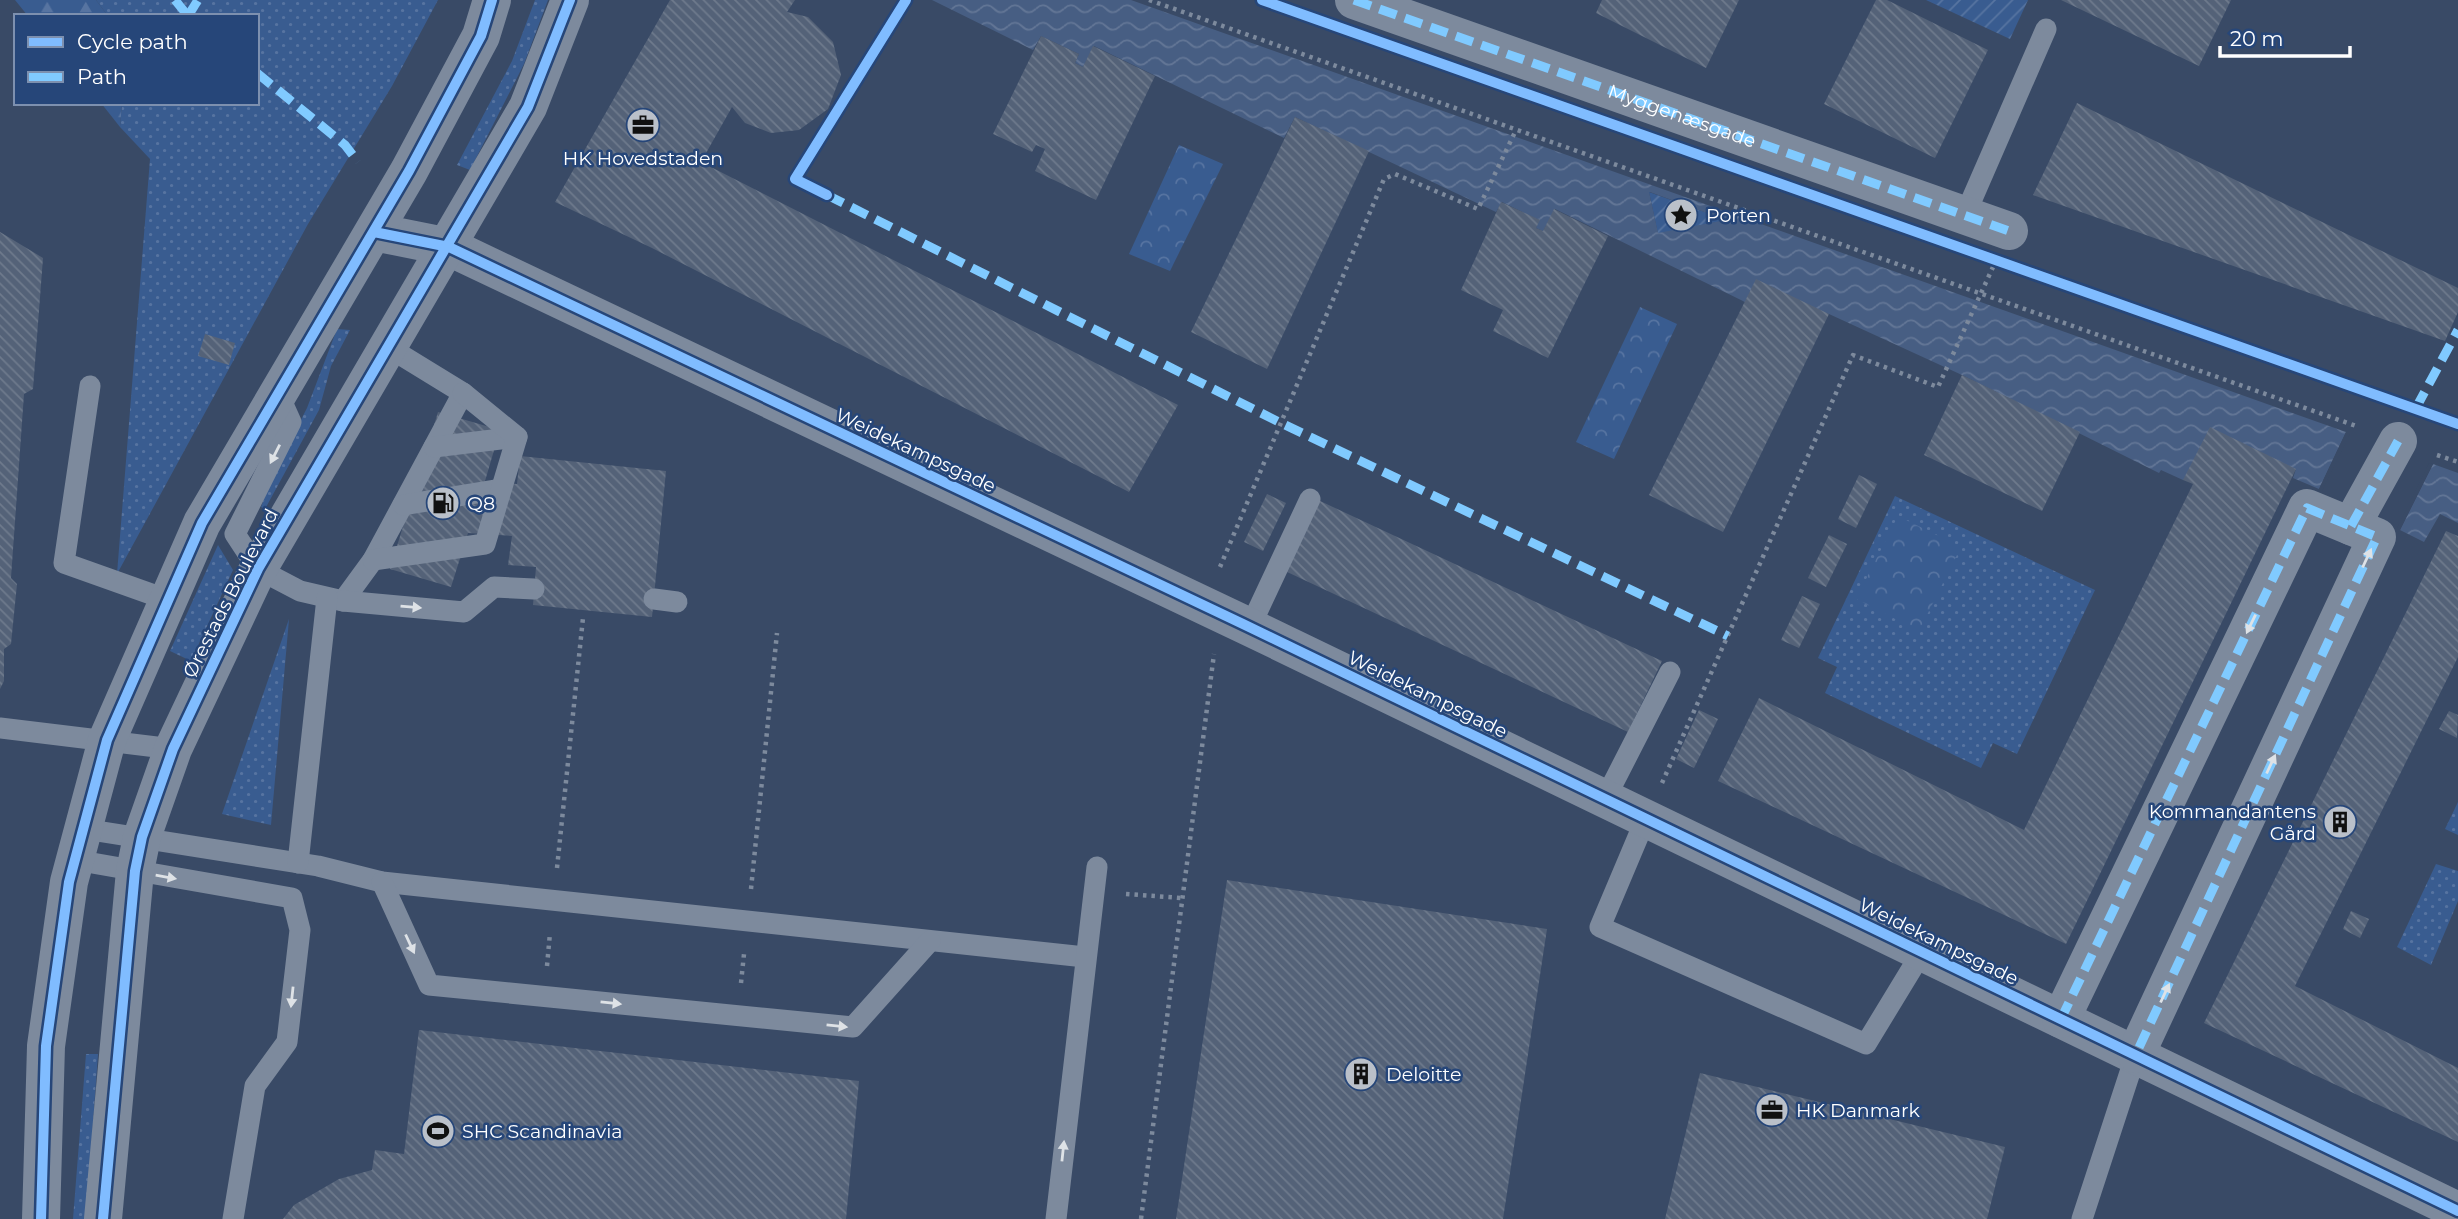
<svg xmlns="http://www.w3.org/2000/svg" width="2458" height="1219" viewBox="0 0 2458 1219" font-family="Montserrat,sans-serif">
<style>
.grass{fill:url(#grass-dots)}
.forest{fill:url(#forest-firs)}
.park{fill:url(#park-crowns)}
.garden{fill:url(#garden-furrows)}
.water{fill:url(#water-waves);fill-rule:evenodd}
.pier{fill:#394a66}
.building{fill:url(#building-back-hatch)}
.lines{fill:none;stroke-linecap:round;stroke-linejoin:round}
.path{stroke:#7d8a9d;stroke-width:4.5;stroke-dasharray:3.5 5;stroke-linecap:butt}
.service{stroke:#7d8a9d;stroke-width:21}
.minor{stroke:#7d8a9d;stroke-width:38}
.tertiary{stroke:#7d8a9d;stroke-width:38}
.quiet{stroke:#80caff;stroke-width:9;stroke-dasharray:18 9;stroke-linecap:butt}
.cycleway-casing{stroke:#264679;stroke-width:15}
.cycleway{stroke:#80bcff;stroke-width:10}
.oneway{fill:#dee2e6}
.labels{text-anchor:middle;stroke-width:5;stroke-linejoin:round;paint-order:stroke}
.street-label{font-size:19px;fill:#fff;stroke:#264679}
.poi-label{font-size:19px;fill:#fff;stroke:#264679;text-anchor:start}
</style>
<defs>
<pattern id="grass-dots" width="8" height="8" patternUnits="userSpaceOnUse" patternTransform="scale(1.75)"><rect width="8" height="8" fill="#395c90"/><path d="M2 2h.1M6 6h.1" fill="none" stroke="#5774a1" stroke-width="1.8" stroke-linecap="round"/></pattern>
<pattern id="forest-firs" width="22" height="20" patternUnits="userSpaceOnUse" patternTransform="scale(1.75)"><rect width="22" height="20" fill="#395c90"/><path d="M5 1l3.5 6h-7zM16 11l3.5 6h-7z" fill="#5774a1"/></pattern>
<pattern id="park-crowns" width="20" height="18" patternUnits="userSpaceOnUse" patternTransform="scale(1.75)"><rect width="20" height="18" fill="#395c90"/><path d="M2 6a3 3 0 1 1 6 0M12 15a3 3 0 1 1 6 0" fill="none" stroke="#5774a1"/></pattern>
<pattern id="garden-furrows" width="10" height="10" patternUnits="userSpaceOnUse" patternTransform="scale(1.75)"><rect width="10" height="10" fill="#395c90"/><path d="M-1 1l2-2M0 10L10 0M9 11l2-2" fill="none" stroke="#5774a1"/></pattern>
<pattern id="water-waves" width="16" height="10" patternUnits="userSpaceOnUse" patternTransform="scale(1.75)"><rect width="16" height="10" fill="#475e83"/><path d="M0 5q4-4 8 0t8 0" fill="none" stroke="#637696"/></pattern>
<pattern id="building-back-hatch" width="6" height="6" patternUnits="userSpaceOnUse" patternTransform="scale(1.75)"><rect width="6" height="6" fill="#546278"/><path d="M-1 5l2 2M0 0l6 6M5-1l2 2" fill="none" stroke="#6e7a8c"/></pattern>
</defs>
<rect width="100%" height="100%" fill="#394a66"/>
<g class="grass">
<path d="M96,0H438L392,86L308,224L117,574L150,159L120,127L122,103H257V16H108Z"/>
<path d="M535,0H548L524,64L470,170L457,165L512,61Z"/>
<path d="M337,329L350,330L331,366L319,410L265,509L261,507L273,474L307,408Z"/>
<path d="M1895,496L2095,590L2017,754L1993,743L1981,768L1825,693L1837,667L1818,658Z"/>
<path d="M218,545L233,570L191,661L170,651Z"/>
<path d="M289,619L271,825L222,814Z"/>
<path d="M2458,802V835L2445,829Z"/>
<path d="M2436,864L2458,871V901L2431,965L2397,947Z"/>
<path d="M86,1054H98L86,1219H73Z"/>
</g>
<g class="forest">
<path d="M15,0H96L108,16H28Z"/>
<path d="M101,103H122L120,127Z"/>
</g>
<g class="park">
<path d="M1179,145L1223,164L1170,271L1129,254Z"/>
<path d="M1640,307L1677,324L1614,459L1576,442Z"/>
<path d="M1898,516L1961,547L1919,631L1856,599Z"/>
</g>
<g class="garden">
<path d="M1926,0H2028L2010,39Z"/>
<path d="M1649,192L1727,220L1658,234Z"/>
</g>
<g class="water">
<path d="M932,0H1131L2346,432L2319,489L2293,478L2296,469L2183,480L2161,470L2159,473L1962,375L1829,314L1745,302L1555,209L1543,231L1536,228L1539,220L1502,202L1496,212L1295,117L1284,138L1094,46L1083,67L1075,63L1079,54L1041,36L1033,50ZM1649,192H1650L1726,220L1658,233Z"/>
<path d="M2433,464L2458,473V523L2440,514L2424,542L2400,530Z"/>
</g>
<g class="pier">
<path d="M2346,432L2350,434L2322,491L2319,489Z"/>
<path d="M2429,463L2433,464L2400,530L2397,528Z"/>
</g>
<g class="building">
<path d="M670,0H795L787,12L808,17L833,42L841,75L828,109L799,130L771,133L745,123L732,107L701,162L1178,405L1129,492L652,248L555,202Z"/>
<path d="M1602,0H1739L1706,68L1596,13Z"/>
<path d="M1876,0H1887L1988,50L1935,158L1824,104Z"/>
<path d="M2061,0H2231L2199,66Z"/>
<path d="M1041,36L1079,54L1075,63L1083,67L1093,46L1155,76L1096,200L1035,171L1045,149L1036,145L1032,152L993,134Z"/>
<path d="M2077,103L2458,288V312L2445,341L2033,195Z"/>
<path d="M1295,117L1369,151L1267,369L1191,332Z"/>
<path d="M1501,202L1540,220L1536,228L1543,231L1554,209L1608,236L1548,358L1493,331L1503,310L1461,290Z"/>
<path d="M0,232L43,258L33,389L24,394L11,578L17,584L11,644L4,649V681L0,689Z"/>
<path d="M1756,279L1829,314L1723,532L1649,495Z"/>
<path d="M205,334L235,343L229,365L198,356Z"/>
<path d="M1962,375L2080,432L2042,511L1924,455Z"/>
<path d="M438,412L500,430L485,481L517,484L520,456L666,471L652,617L533,605L536,567L508,565L512,536L468,533L451,587L390,569Z"/>
<path d="M2210,427L2296,469L2066,944L1718,781L1759,698L2024,830L2193,484L2183,480Z"/>
<path d="M1859,475L1877,484L1856,528L1838,519Z"/>
<path d="M1267,494L1286,503L1263,551L1244,542Z"/>
<path d="M1318,500L1662,661L1628,732L1285,571Z"/>
<path d="M2446,531L2458,536V657L2295,986L2458,1068V1142L2204,1023Z"/>
<path d="M1829,535L1847,544L1826,587L1808,578Z"/>
<path d="M1802,596L1820,604L1799,648L1781,640Z"/>
<path d="M1699,710L1718,719L1694,768L1676,759Z"/>
<path d="M2449,711L2458,715L2457,738L2439,729Z"/>
<path d="M1227,880L1547,929L1503,1219H1176Z"/>
<path d="M2351,911L2369,919L2360,938L2343,929Z"/>
<path d="M419,1030L859,1081L846,1219H283L294,1205L339,1179L372,1170L375,1150L404,1154Z"/>
<path d="M1700,1073L2005,1147L1987,1219H1665Z"/>
</g>
<g class="lines">
<g class="path">
<path d="M1149,0L2359,427"/>
<path d="M795,179L827,195"/>
<path d="M2437,455L2458,462"/>
<path d="M1220,567L1384,179L1395,174L1478,209L1516,130"/>
<path d="M1662,783L1853,355L1938,387L1993,267"/>
<path d="M557,868L583,618"/>
<path d="M751,889L777,633"/>
<path d="M1126,894L1182,898"/>
<path d="M547,966L550,933"/>
<path d="M741,983L744,954"/>
<path d="M1141,1219L1214,654"/>
</g>
<g class="service">
<path d="M1965,215L2046,29"/>
<path d="M90,386L64,563L168,600"/>
<path d="M278,393L291,422L235,534L258,569L300,591L343,601L373,560L463,393L388,347"/>
<path d="M434,447L517,437"/>
<path d="M403,505L501,489"/>
<path d="M373,560L485,544L517,437L463,393"/>
<path d="M654,599L677,602"/>
<path d="M343,601L464,612L494,587L534,589"/>
<path d="M1250,627L1310,499"/>
<path d="M0,728L173,749"/>
<path d="M1605,799L1670,672"/>
<path d="M1646,818L1600,927L1866,1044L1922,952"/>
<path d="M84,829L318,866L382,882L1085,957"/>
<path d="M75,860L292,898L300,930L287,1042L255,1086L233,1219"/>
<path d="M298,863L327,598"/>
<path d="M382,882L429,985L853,1027L930,941"/>
<path d="M1056,1219L1097,867"/>
<path d="M2082,1219L2136,1054"/>
</g>
<g class="minor">
<path id="s1" d="M1354,0L2009,231"/>
<path d="M374,232L449,247L1243,624L2458,1211"/>
<path d="M2351,526L2398,441"/>
<path d="M2061,1019L2307,508L2377,537L2136,1054"/>
</g>
<g class="tertiary">
<path d="M41,1219L46,1046L69,882L107,740L202,523L409,171L481,36L492,0"/>
<path d="M103,1219L135,871L142,837L173,749L258,569L528,107L570,0"/>
</g>
<g class="quiet">
<path d="M175,0L188,16"/>
<path d="M1354,0L2009,231"/>
<path d="M188,16L198,0"/>
<path d="M257,73L345,145L358,162"/>
<path d="M827,195L1283,424L1728,636"/>
<path d="M2416,408L2458,330"/>
<path d="M2351,526L2398,441"/>
<path d="M2061,1019L2307,508L2377,537L2136,1054"/>
</g>
<defs>
<g id="cycleway">
<path d="M1262,0L2458,424"/>
<path d="M827,195L795,179L906,0"/>
<path d="M374,232L449,247L1243,624L2458,1211"/>
<path d="M41,1219L46,1046L69,882L107,740L202,523L409,171L481,36L492,0"/>
<path d="M103,1219L135,871L142,837L173,749L258,569L528,107L570,0"/>
</g>
</defs>
<use href="#cycleway" class="cycleway-casing"/>
<use href="#cycleway" class="cycleway"/>
</g>
<defs><path id="oneway-solid" d="M-6-.8H1V-3.2L6.5 0L1 3.2V.8H-6Z" transform="scale(1.75)"/></defs>
<g class="oneway">
<use href="#oneway-solid" transform="translate(275 454) rotate(117)"/>
<use href="#oneway-solid" transform="translate(2367 558) rotate(-65)"/>
<use href="#oneway-solid" transform="translate(411 607) rotate(5)"/>
<use href="#oneway-solid" transform="translate(2251 624) rotate(116)"/>
<use href="#oneway-solid" transform="translate(2271 764) rotate(-65)"/>
<use href="#oneway-solid" transform="translate(166 877) rotate(10)"/>
<use href="#oneway-solid" transform="translate(410 944) rotate(65)"/>
<use href="#oneway-solid" transform="translate(2165 993) rotate(-65)"/>
<use href="#oneway-solid" transform="translate(292 997) rotate(96)"/>
<use href="#oneway-solid" transform="translate(611 1003) rotate(6)"/>
<use href="#oneway-solid" transform="translate(837 1026) rotate(6)"/>
<use href="#oneway-solid" transform="translate(1063 1151) rotate(-84)"/>
</g>
<defs>
<symbol id="office-disc" viewBox="-11 -11 22 22"><circle r="9.5" fill="#bac0c9" stroke="#264679"/><path d="M-6-3h4V-5.5h4V-3h4V5H-6ZM-1-4.5V-3h2v-1.5ZM-6 0V1H6V0Z" fill="#111"/></symbol>
<symbol id="sight-disc" viewBox="-11 -11 22 22"><circle r="9.5" fill="#bac0c9" stroke="#264679"/><path d="M0-6L1.8-2.2L6-1.7L2.9 1.2L3.7 5.4L0 3.3L-3.7 5.4L-2.9 1.2L-6-1.7L-1.8-2.2Z" fill="#111"/></symbol>
<symbol id="fuel-disc" viewBox="-11 -11 22 22"><circle r="9.5" fill="#bac0c9" stroke="#264679"/><path d="M-5.5-6h7V0h2V4h1.3V-2.5L3-4.5l.8-.8L6-3V5H2.5V1h-1V6h-7ZM-4.2-4.7v3.2H.2V-4.7Z" fill="#111"/></symbol>
<symbol id="building-disc" viewBox="-11 -11 22 22"><circle r="9.5" fill="#bac0c9" stroke="#264679"/><path d="M-4-6H4V6H1V3H-1V6H-4ZM-2.5-4.3h1.7v1.8h-1.7ZM.8-4.3h1.7v1.8H.8ZM-2.5-1h1.7V.8h-1.7ZM.8-1h1.7V.8H.8Z" fill="#111"/></symbol>
<symbol id="stadium-disc" viewBox="-11 -11 22 22"><circle r="9.5" fill="#bac0c9" stroke="#264679"/><path d="M0-5a6.5 5 0 1 0 0 10a6.5 5 0 1 0 0-10ZM-3.5-1.8h7v3.6h-7Z" fill="#111"/></symbol>
</defs>
<g fill-rule="evenodd">
<use href="#office-disc" x="624" y="106" width="38" height="38"/>
<use href="#sight-disc" x="1662" y="196" width="38" height="38"/>
<use href="#fuel-disc" x="424" y="484" width="38" height="38"/>
<use href="#building-disc" x="2321" y="803" width="38" height="38"/>
<use href="#building-disc" x="1342" y="1055" width="38" height="38"/>
<use href="#office-disc" x="1753" y="1091" width="38" height="38"/>
<use href="#stadium-disc" x="419" y="1112" width="38" height="38"/>
</g>
<g class="labels">
<g class="street-label">
<text dy="7" stroke="none"><textPath href="#s1" startOffset="348">Myggenæsgade</textPath></text>
<text transform="translate(916 450) rotate(25)" y="7">Weidekampsgade</text>
<text transform="translate(230 593) rotate(-63)" y="7">Ørestads Boulevard</text>
<text transform="translate(1428 694) rotate(26)" y="7">Weidekampsgade</text>
<text transform="translate(1939 941) rotate(26)" y="7">Weidekampsgade</text>
</g>
<g class="poi-label">
<text x="643" y="165" text-anchor="middle">HK Hovedstaden</text>
<text x="1706" y="222">Porten</text>
<text x="467" y="510">Q8</text>
<text x="2316" y="818" text-anchor="end">Kommandantens<tspan x="2316" dy="22">Gård</tspan></text>
<text x="1386" y="1081">Deloitte</text>
<text x="1796" y="1117">HK Danmark</text>
<text x="462" y="1138">SHC Scandinavia</text>
</g>
</g>
<rect x="14" y="14" width="245" height="91" fill="#264679" stroke="#7d90af" stroke-width="2"/>
<rect x="28" y="37" width="35" height="10" fill="#80bcff" stroke="#7d90af" stroke-width="2"/>
<text x="77" y="49" font-size="21" fill="#ffffff">Cycle path</text>
<rect x="28" y="72" width="35" height="10" fill="#80caff" stroke="#7d90af" stroke-width="2"/>
<text x="77" y="84" font-size="21" fill="#ffffff">Path</text>
<path d="M2220 46v10h130v-10" fill="none" stroke="#ffffff" stroke-width="3.5"/>
<text x="2230" y="46" font-size="21" fill="#ffffff" stroke="#264679" stroke-width="5" paint-order="stroke">20 m</text>
</svg>
